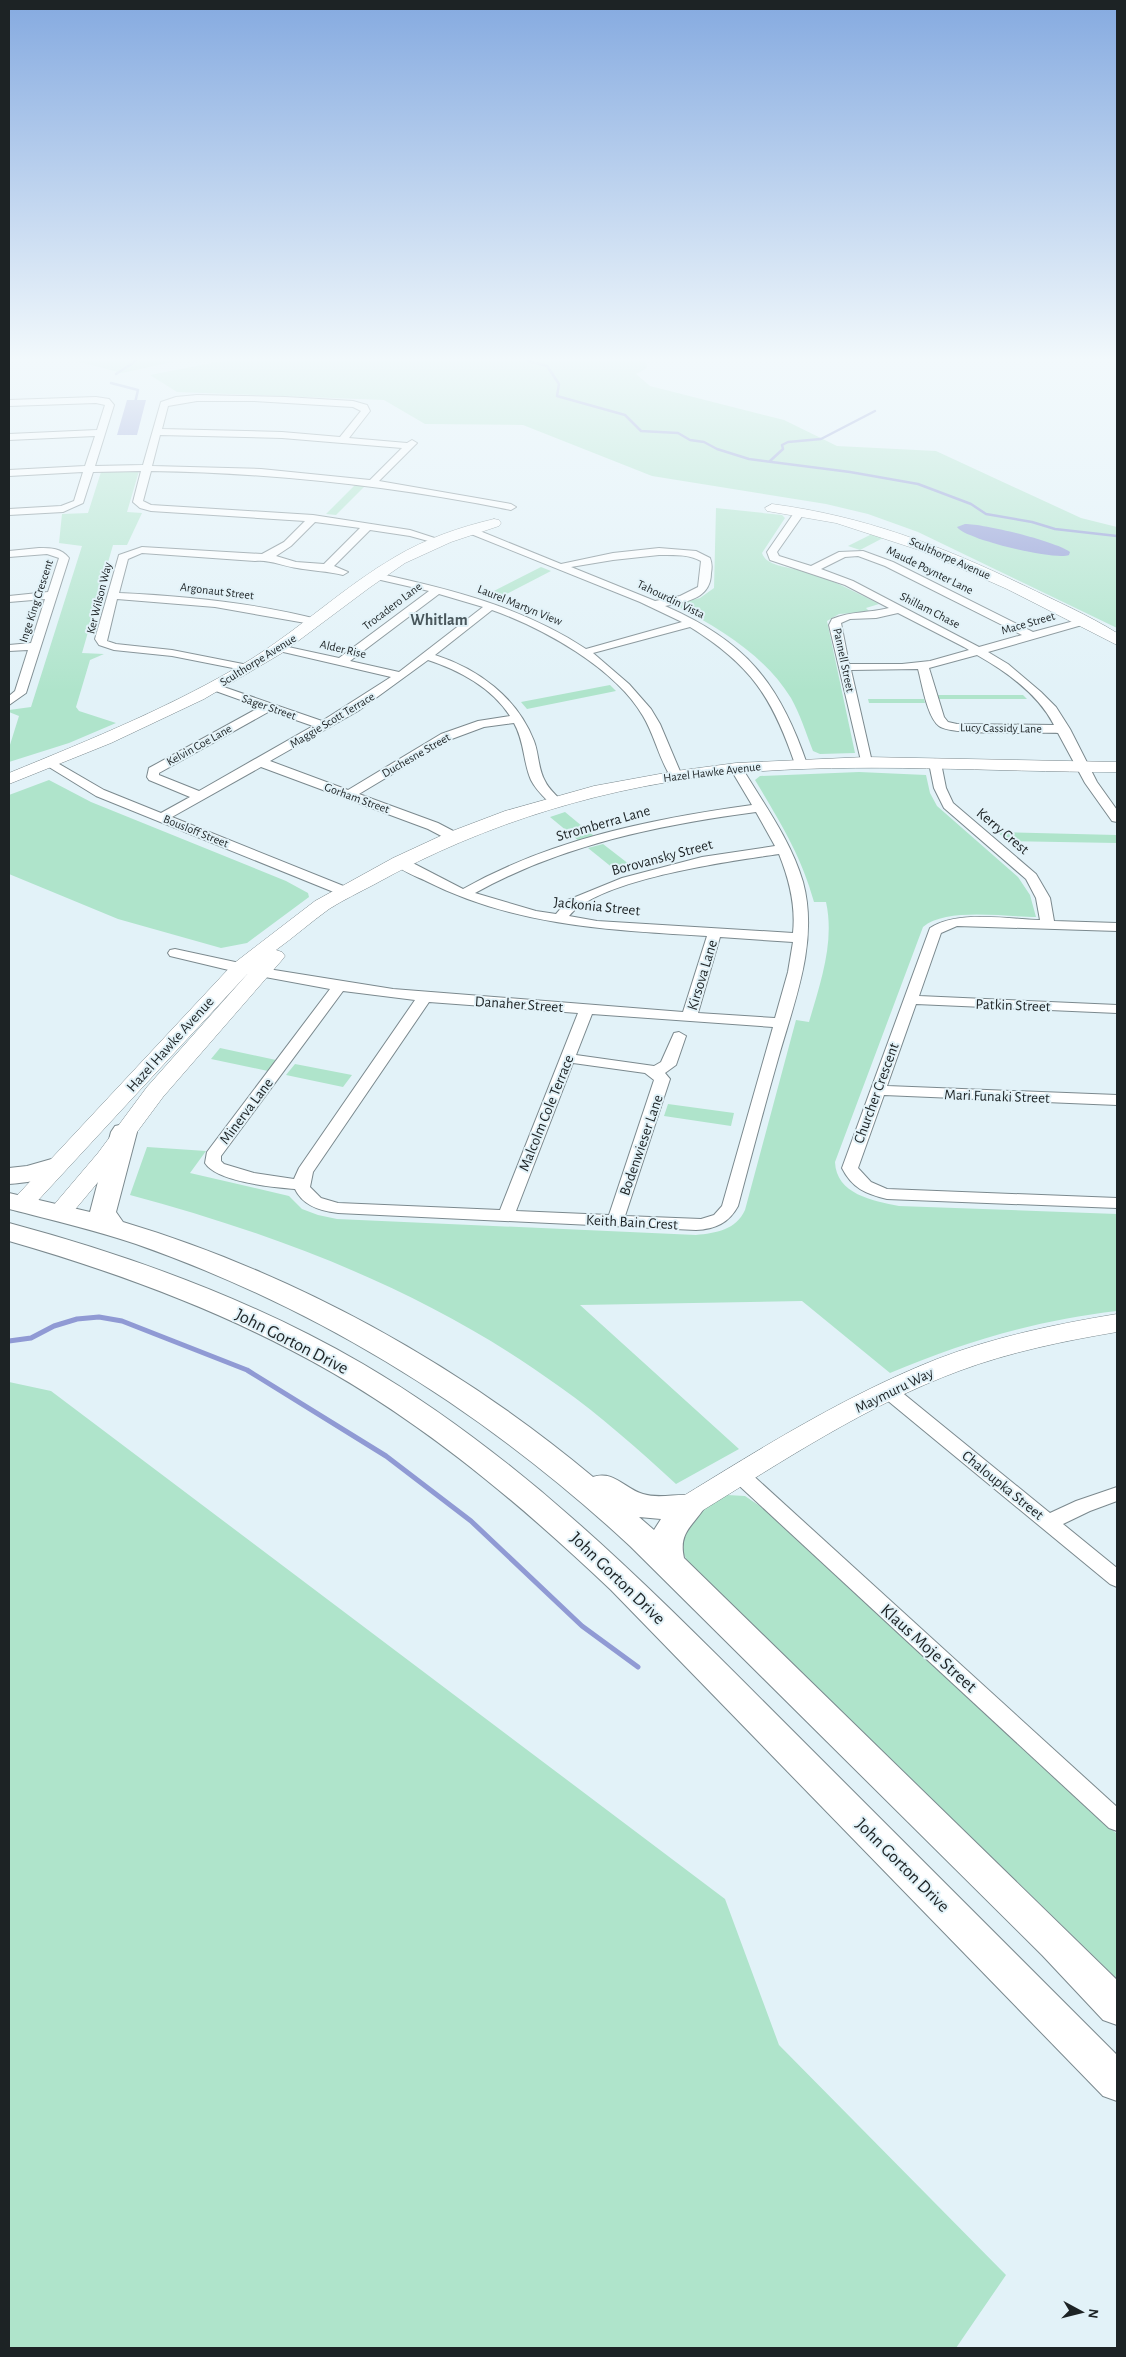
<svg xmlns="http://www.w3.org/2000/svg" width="1126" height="2357" viewBox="0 0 1126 2357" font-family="'Alegreya Sans',sans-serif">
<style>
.green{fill:#afe4cb}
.water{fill:#909ad4}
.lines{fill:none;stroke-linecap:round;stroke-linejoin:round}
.stream-far1{stroke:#909ad4;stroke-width:2.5}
.stream{stroke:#909ad4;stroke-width:5}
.street-casing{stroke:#7b898e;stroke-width:2}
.secondary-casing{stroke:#7b898e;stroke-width:1}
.primary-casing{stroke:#7b898e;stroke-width:2}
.street{fill:#fff;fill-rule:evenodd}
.secondary{fill:#fff;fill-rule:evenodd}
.primary{fill:#fff;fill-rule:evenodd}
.labels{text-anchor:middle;stroke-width:4;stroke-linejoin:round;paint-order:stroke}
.far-street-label{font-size:12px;fill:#1d2325;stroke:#e2f2f8}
.street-label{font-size:15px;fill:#1d2325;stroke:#e2f2f8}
.far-district-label{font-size:16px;font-weight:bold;fill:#48565b;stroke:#e2f2f8}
.near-street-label{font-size:18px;fill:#1d2325;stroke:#e2f2f8}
</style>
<rect width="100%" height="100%" fill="#e2f2f8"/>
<g class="green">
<path d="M76,361H176L122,373Z"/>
<path d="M222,361H646L647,368L636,374L650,386L784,420L837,446L936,451L1081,518L1117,527V628L918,532L868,514L826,504L652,476L523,425L425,424L384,400L177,392L150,375Z"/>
<path d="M139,471L127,512L142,513L127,545H113L82,653L104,654L90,660L76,707L79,711L116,723L69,743L9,762V748L19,716L9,712V710L31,707L82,546L59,543L62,514L88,513L101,472Z"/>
<path d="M355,485L365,486L336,515L326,514Z"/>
<path d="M716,508L782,515L785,518L762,553C766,566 788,567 799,570C828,577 853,591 879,604L866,608L870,612L839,614L827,621L855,753L820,754L813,751C806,733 800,714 791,698C765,656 722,630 679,607L681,603L700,598L714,588Z"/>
<path d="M872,534L883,538L860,550L848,546Z"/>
<path d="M541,567L551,571L495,600L484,596Z"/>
<path d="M610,685L616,691L527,709L521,702Z"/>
<path d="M938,695H1023L1027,699H939Z"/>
<path d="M868,699H924L925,703H869Z"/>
<path d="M859,772L926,775L930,793L937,806L1018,877L1030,895L1036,917C1006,917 946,907 923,927L835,1162C836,1194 873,1201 899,1206L1117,1214V1311C1037,1320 964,1342 890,1373L802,1301L580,1305L739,1449L676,1484C639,1450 601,1416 560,1387C431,1293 283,1236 130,1195L147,1147L206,1151L190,1173L289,1196L302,1209L318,1215L337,1219L696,1235C716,1233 736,1230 745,1210L796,1020L809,1022C820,984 835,942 826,902H814C801,855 780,822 755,780L760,776Z"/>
<path d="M49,780L91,802L286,881L308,893L309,897L247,943L221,948L118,919L9,874V795Z"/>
<path d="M565,812L594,836L579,841L550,817Z"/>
<path d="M997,832L1116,835L1117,843L1008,841Z"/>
<path d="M603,844L634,868L619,873L588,848Z"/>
<path d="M220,1048L276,1060L268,1071L211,1059Z"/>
<path d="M295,1064L352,1075L343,1087L286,1075Z"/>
<path d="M668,1104L734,1113L731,1126L664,1116Z"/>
<path d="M9,1382L51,1391L725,1899L779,2045L1006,2275L956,2348H9Z"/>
<path d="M727,1495L745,1496L769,1512L1117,1834V1979L688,1562C684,1555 679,1548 681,1539C685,1524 712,1500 727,1495Z"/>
</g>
<g class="water">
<path d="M127,400H146L137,435H117Z"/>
<path d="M965,524C985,524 1054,541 1070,552L1069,555C1055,561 964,539 957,527Z"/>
</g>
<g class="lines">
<g class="stream-far1">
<path d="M528,361L547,366L559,384L557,396L625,415L641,431L678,433L690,440L704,442L717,449L749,459L850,472L918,484L971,504L986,514L1032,522L1055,529L1117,536"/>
<path d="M116,374L136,361"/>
<path d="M111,383L138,390L135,403"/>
<path d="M770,461L783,449L782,445L788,442L821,439L875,411"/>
</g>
<path class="stream" d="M9,1341L31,1338L54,1326L77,1319L99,1317L122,1321L247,1370L386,1456L471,1521L582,1626L638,1667"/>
<defs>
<g id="street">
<path d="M197,395L285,397L353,401L367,405L370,411L349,438L407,443L412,440L417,443L379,481L511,504L516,507L511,510C392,486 273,473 151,471L143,501L151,505L313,515L410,530L444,541L439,544L410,536L370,530L334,566L348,572L343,575C327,571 313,571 297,568C282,566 269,559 255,561L142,553L128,559L119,593C187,596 255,603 321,620L322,622L317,625L215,607L117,599L107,641L116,644L172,650L248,665L254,668L248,671L172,656L114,650L99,645L95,639L119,555L142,547L262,554L284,542L305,521L151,511L140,508L133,502L141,471L93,472L83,503L63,512L9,515V509L61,506L74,501L83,472L9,476V470L85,466L95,436L9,440V434L97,430L105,405L96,403L9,406V400L96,397L109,399L114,405L95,466L143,465L161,402L176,397ZM197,401H254L353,407L361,411L340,437L282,432L162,429L168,406ZM160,435L282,438L402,448L370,480L261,469L152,466ZM315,522L360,528L324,564L296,562L276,556L291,546Z"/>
<path d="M800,509L805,512L777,552L779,556L811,566L839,552L863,551L893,562L1033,632L1085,618L1089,619V623L988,652L1008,664L1041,692L1056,707L1070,729L1097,782L1117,810V822L1112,821L1085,783L1058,733C1038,732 951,736 939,726C927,717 922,683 918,669L851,670L872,762L866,766L862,765L829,625L832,619C851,611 870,613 889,608L845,585L770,560L767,552L796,510ZM858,556L885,566L1022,635L979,647L853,581L821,569L845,557ZM898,613L964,647L969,650L930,661L902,664H849L841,623L850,619L876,618ZM977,655C1007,672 1038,694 1054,725L957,724L948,722L944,717L929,668Z"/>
<path d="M470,527L561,564L613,553L659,548L696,551L710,558C712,563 712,568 711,573C711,599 686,602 665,606C745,641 779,682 807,764L805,767L801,768L795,764C772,697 751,665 690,627L593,653L629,684L651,709L660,724L682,776L676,780L672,779C659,759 655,736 643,716C615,668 543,628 492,610L435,655C478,669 517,697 534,741C539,754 538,769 545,781C549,790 557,795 562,802L560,805H552C544,797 536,790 531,780C523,762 525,743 514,723L484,727L449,740L359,794L438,823L459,834L461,837L459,840H449L428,829L261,767L172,817L351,889L353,892L351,895H341L96,796L44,764L50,760L54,761L104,790L161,813L190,797L149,780L147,777L149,768L260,707L210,689L208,687L210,685H218L322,721L391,677L279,651L273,648L279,645L339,658L429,591L372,578L371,576L376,573C450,589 522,607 586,649L682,622L640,602L466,532V528ZM659,555C674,555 688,554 701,561L698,587L680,596L655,601L571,567L613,560ZM439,594L483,607L399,672L350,661ZM428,660C459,670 492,688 510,716L478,721L441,734L348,790L270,761L358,711ZM270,711L313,726L199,791L159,775V773Z"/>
<path d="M39,548C51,548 61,548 69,558L26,693L9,705V696L15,691L28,650L9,651V645L31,643L45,599L9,602V596L48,592L59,558L47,554L9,557V551Z"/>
<path d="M935,759L941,763L946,788L953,803L1036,874L1050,898L1054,921L1117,923V931L957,926L941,933L919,996L1117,1005V1013L916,1004L887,1086L1117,1095V1105L884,1095L858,1168L871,1182L887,1189L1117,1198V1208L887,1199C866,1194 852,1188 842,1168L930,928C957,910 1008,919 1040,920L1036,898L1026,879L944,808L934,788L929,763Z"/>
<path d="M736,764L742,768C764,804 791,841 803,882C819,942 794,1002 778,1059C764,1108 751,1157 738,1206C729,1223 715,1229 696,1230L338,1213C321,1211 303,1206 295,1189C273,1187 217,1182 205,1163L207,1152L330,989L237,972L170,956L168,953L170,950L175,949L268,969L393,989L683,1012L707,936C609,930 515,926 426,881C416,876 400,871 393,862L395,859H405L463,889C552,839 651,819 752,805L730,768ZM756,812L775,846L702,857L622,878L568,900L556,914L536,911L475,893C562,845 658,825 756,812ZM779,854C789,879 796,905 793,933L597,921L569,916C599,879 730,861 779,854ZM720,937L793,942L788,972L775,1018L698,1013ZM343,991L415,1000L299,1168L294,1179L254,1173L224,1164L221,1161V1156ZM429,1002L578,1013L500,1210L338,1203L321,1198L310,1187L313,1172ZM592,1014L773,1027L722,1206L714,1215L701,1219L625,1216L670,1079L665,1073L676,1065L686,1036L679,1032L674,1033L661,1062L654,1066L576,1055ZM573,1063L645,1073L654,1080L609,1215L516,1211Z"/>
<path d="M888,1385L894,1386L1050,1513L1076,1501L1117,1487V1501L1090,1511L1063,1524L1117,1568V1587L1110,1584L882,1396L879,1391L882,1386Z"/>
<path d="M740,1468L747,1470L1117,1807V1831L1109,1828L733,1480L730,1475L733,1470Z"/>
</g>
<g id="secondary">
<path d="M772,504C864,516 942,546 1025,586C1056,601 1088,615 1117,633V645L1007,589L919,550L836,523L767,511L765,508Z"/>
<path d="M494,519L499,520L501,523L499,526L451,542L405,563L369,588L282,653L204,699L111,743L9,784V773C92,739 176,705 253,658C302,627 345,586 395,557C425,539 460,527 494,519Z"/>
<path d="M866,757L1117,762V772C990,772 863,762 737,773C610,785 486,822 375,884C360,892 343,900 329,909C311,922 294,937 276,950L282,952L285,956L282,960L163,1097L114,1163L68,1218L59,1221L50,1218L47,1213L98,1153L147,1087L250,971L31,1208L22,1211L13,1208L10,1203L233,964L315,901L393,858L447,833L505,811L594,786L676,771L736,763Z"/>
<path d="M1117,1314V1332C1064,1341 1010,1352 959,1371C867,1405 783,1461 700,1512L690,1516L680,1512L676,1505L680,1498C763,1447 846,1395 937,1359C994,1337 1056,1324 1117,1314Z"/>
</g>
<g id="primary">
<path d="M124,1124L133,1126L137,1132L116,1212L123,1222C293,1273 457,1363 593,1477C614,1470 625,1489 643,1494C662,1500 682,1491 701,1497L706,1505C694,1526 678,1531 684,1558L1117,1980V2025L1103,2020L1042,1955L630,1546C487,1413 321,1309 136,1244C95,1230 52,1220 9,1209V1193L90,1212L111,1132L115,1126ZM639,1517L661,1519L654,1530Z"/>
<path d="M55,1158L64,1160L68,1166C59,1179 24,1183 9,1184V1168L27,1166Z"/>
<path d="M9,1223C132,1256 253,1300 363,1364C520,1456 644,1582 772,1710C887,1825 1002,1940 1117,2055V2101L1103,2096L611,1590C514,1498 410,1411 291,1350C201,1303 106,1269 9,1241Z"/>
</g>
</defs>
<use href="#street" class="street-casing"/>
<use href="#secondary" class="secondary-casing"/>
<use href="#primary" class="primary-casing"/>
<use href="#street" class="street"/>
<use href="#secondary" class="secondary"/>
<use href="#primary" class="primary"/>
</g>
<linearGradient id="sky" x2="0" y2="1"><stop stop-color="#85aae0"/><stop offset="0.52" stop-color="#f2f9fc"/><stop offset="1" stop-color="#f2f9fc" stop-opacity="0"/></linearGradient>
<rect width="1126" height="691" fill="url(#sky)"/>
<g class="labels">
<g class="far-street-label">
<text transform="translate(950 558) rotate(24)" y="4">Sculthorpe Avenue</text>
<text transform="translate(930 570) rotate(26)" y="4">Maude Poynter Lane</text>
<text transform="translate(217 591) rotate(7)" y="4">Argonaut Street</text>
<text transform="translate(99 598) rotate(-76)" y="4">Ker Wilson Way</text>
<text transform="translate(671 599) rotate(26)" y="4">Tahourdin Vista</text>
<text transform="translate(36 601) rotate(-72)" y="4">Inge King Crescent</text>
<text transform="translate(520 605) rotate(22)" y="4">Laurel Martyn View</text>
<text transform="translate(392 606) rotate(-37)" y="4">Trocadero Lane</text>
<text transform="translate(930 610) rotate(27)" y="4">Shillam Chase</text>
<text transform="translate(1028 623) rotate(-16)" y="4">Mace Street</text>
<text transform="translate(343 649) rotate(13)" y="4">Alder Rise</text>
<text transform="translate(258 660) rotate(-32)" y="4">Sculthorpe Avenue</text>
<text transform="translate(844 660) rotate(78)" y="4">Pannell Street</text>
<text transform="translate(269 707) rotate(19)" y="4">Sager Street</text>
<text transform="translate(332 720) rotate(-31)" y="4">Maggie Scott Terrace</text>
<text transform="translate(1001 728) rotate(1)" y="4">Lucy Cassidy Lane</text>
<text transform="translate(199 745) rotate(-29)" y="4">Kelvin Coe Lane</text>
<text transform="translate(416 755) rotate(-30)" y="4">Duchesne Street</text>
<text transform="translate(712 772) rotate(-7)" y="4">Hazel Hawke Avenue</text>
<text transform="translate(357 798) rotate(20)" y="4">Gorham Street</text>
<text transform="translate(196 831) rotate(22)" y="4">Bousloff Street</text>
</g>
<g class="street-label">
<text transform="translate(603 823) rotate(-16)" y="5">Stromberra Lane</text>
<text transform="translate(1003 831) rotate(40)" y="5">Kerry Crest</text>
<text transform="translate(662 857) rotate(-15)" y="5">Borovansky Street</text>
<text transform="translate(597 906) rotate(6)" y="5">Jackonia Street</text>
<text transform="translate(702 975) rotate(-73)" y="5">Kirsova Lane</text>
<text transform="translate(519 1004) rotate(4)" y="5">Danaher Street</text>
<text transform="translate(1013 1005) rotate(2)" y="5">Patkin Street</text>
<text transform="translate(170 1044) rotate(-48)" y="5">Hazel Hawke Avenue</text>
<text transform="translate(876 1093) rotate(-70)" y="5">Churcher Crescent</text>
<text transform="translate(997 1096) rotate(2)" y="5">Mari Funaki Street</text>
<text transform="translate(246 1111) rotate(-53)" y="5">Minerva Lane</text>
<text transform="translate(546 1113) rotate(-68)" y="5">Malcolm Cole Terrace</text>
<text transform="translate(641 1145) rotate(-71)" y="5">Bodenwieser Lane</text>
<text transform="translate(632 1222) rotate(3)" y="5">Keith Bain Crest</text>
<text transform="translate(894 1390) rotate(-26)" y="5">Maymuru Way</text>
<text transform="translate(1003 1485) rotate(39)" y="5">Chaloupka Street</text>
</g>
<g class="far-district-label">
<text x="439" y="625">Whitlam</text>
</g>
<g class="near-street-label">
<text transform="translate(292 1341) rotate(27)" y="6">John Gorton Drive</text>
<text transform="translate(618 1578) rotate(44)" y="6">John Gorton Drive</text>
<text transform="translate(929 1648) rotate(42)" y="6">Klaus Moje Street</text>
<text transform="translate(903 1865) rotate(45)" y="6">John Gorton Drive</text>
</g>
</g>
<rect width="1126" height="2357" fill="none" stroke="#1d2325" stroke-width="20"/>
<g transform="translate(1081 2312) rotate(97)" stroke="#e2f2f8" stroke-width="4" paint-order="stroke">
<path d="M0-4L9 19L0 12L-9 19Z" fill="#1d2325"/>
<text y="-8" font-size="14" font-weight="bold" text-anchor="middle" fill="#1d2325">N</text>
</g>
</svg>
